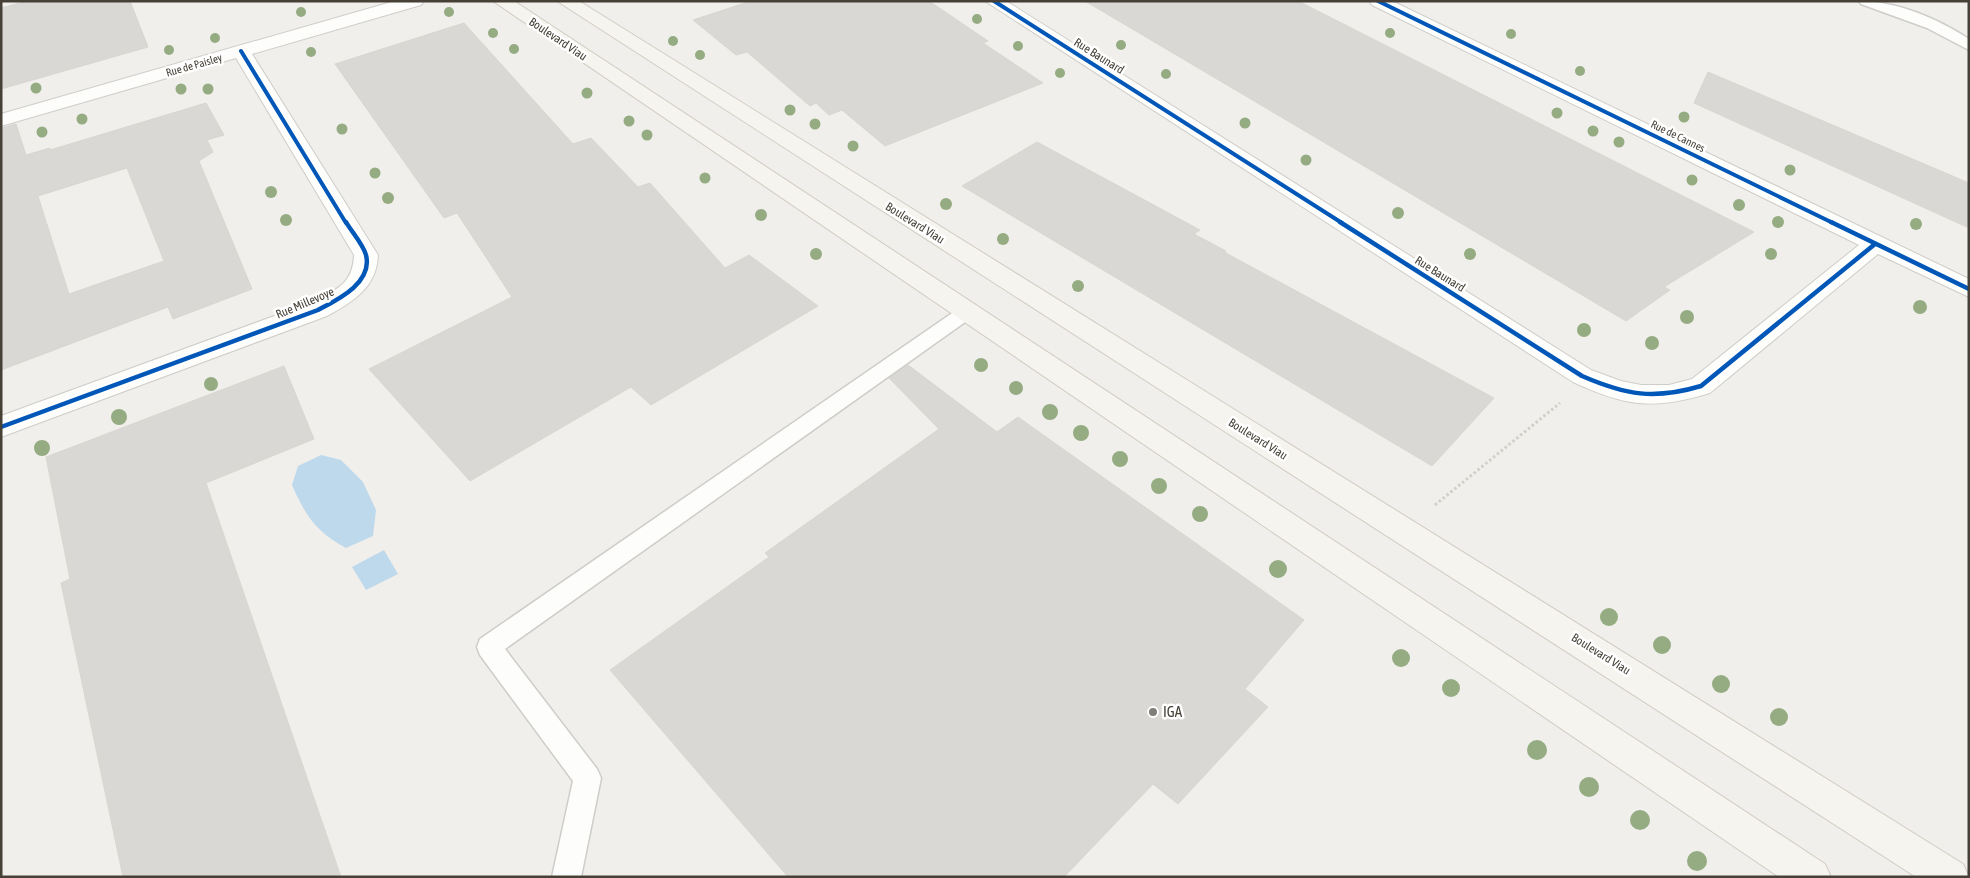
<svg xmlns="http://www.w3.org/2000/svg" width="1970" height="878" font-family="'Asap Condensed',sans-serif">
  <style>
    .water { fill: #bfd9ec }
    .building { fill: #dad8d4; stroke: #d9d6d1; fill-rule: evenodd }
    .lines { fill: none; stroke-linecap: round; stroke-linejoin: round }
    .service-casing { stroke: #cfcdc9; stroke-width: 3 }
    .minor-casing { stroke: #cfcdc9; stroke-width: 2 }
    .secondary-casing { stroke: #d0ccc2; stroke-width: 2 }
    .path { stroke: #d1cfca; stroke-width: 3; stroke-dasharray: 2.5 2.5; stroke-linecap: butt }
    .service { fill: #fdfdfc; fill-rule: evenodd }
    .minor { fill: #fdfdfc; fill-rule: evenodd }
    .secondary { fill: #f6f4ef; fill-rule: evenodd }
    .cycleway-far1-casing { stroke: #fff; stroke-width: 6 }
    .cycleway-casing { stroke: #fff; stroke-width: 8 }
    .cycleway-far1 { stroke: #0057b8; stroke-width: 4 }
    .cycleway { stroke: #0057b8; stroke-width: 4.5 }
    .tree { fill: #95ac83 }
    .poi-dot { fill: #827d76; stroke: #fff; stroke-width: 2 }
    .labels { text-anchor: middle; stroke-width: 5; stroke-linejoin: round; paint-order: stroke }
    .far-street-label { font-size: 11px; fill: #464037; stroke: #fff }
    .street-label { font-size: 12px; fill: #464037; stroke: #fff }
    .near-poi-label { font-size: 15px; fill: #464037; stroke: #fff; text-anchor: start }
  </style>
  <rect width="100%" height="100%" fill="#f1efeb"/>
  <g class="water">
    <path d="M321,455L341,460L363,482L376,510L373,536L346,548C316,532 305,515 292,485L298,466Z"/>
    <polygon points="384,550 398,574 366,590 352,567"/>
  </g>
  <g class="building">
    <polygon points="27,1 130,1 148,47 1,89 1,8"/>
    <polygon points="751,1 929,1 988,41 983,43 1043,83 885,146 842,110 829,115 816,103 810,106 747,52 736,55 693,20"/>
    <polygon points="1085,1 1298,1 1754,232 1664,287 1670,290 1626,321"/>
    <polygon points="464,23 573,144 591,138 638,187 650,183 725,268 749,255 818,306 651,405 631,387 470,481 369,369 512,297 457,213 444,218 335,64"/>
    <polygon points="1708,72 1969,183 1969,228 1694,103"/>
    <path d="M206,103L224,135L207,140L213,152L199,161L252,289L173,319L168,307L1,370V128L16,124L26,155L50,148V150ZM127,168L164,261L69,294L38,196Z"/>
    <polygon points="1037,142 1200,230 1194,234 1226,251 1224,252 1494,398 1432,466 962,186"/>
    <polygon points="908,365 997,432 1018,417 1304,620 1245,689 1268,707 1178,804 1153,784 1064,877 788,877 610,670 769,557 765,553 939,429 889,378"/>
    <polygon points="284,366 314,439 206,483 341,877 123,877 61,583 70,579 46,457"/>
  </g>
  <g class="lines">
    <g class="service-casing">
      <g id="service">
        <path d="M1859,1C1897,1 1938,19 1969,39V50L1927,28L1861,4Z"/>
        <polygon points="968,305 975,307 977,311 975,315 505,649 597,769 601,778 581,877 552,877 573,781 480,655 477,647 480,639 961,307"/>
      </g>
    </g>
    <g class="minor-casing">
      <g id="minor">
        <path d="M395,1H424L421,5L252,54L378,255C377,287 353,302 327,316L1,437V416L318,300C340,288 353,281 354,255L236,58L1,126V114Z"/>
        <path d="M985,1H1006L1591,370L1621,381L1641,385H1669L1692,379L1859,245L1372,5L1369,1H1392L1969,279V297L1878,254L1710,393C1653,410 1627,407 1573,382Z"/>
      </g>
    </g>
    <g class="secondary-casing">
      <g id="secondary">
        <polygon points="493,1 514,1 1825,864 1831,877 1779,877"/>
        <polygon points="557,1 579,1 1963,864 1969,877 1916,877"/>
      </g>
    </g>
    <polyline class="path" points="1435,505 1560,403"/>
    <use href="#service" class="service"/>
    <use href="#minor" class="minor"/>
    <use href="#secondary" class="secondary"/>
    <g class="cycleway-far1-casing">
      <g id="cycleway-far1">
        <polyline points="994,1 1342,223"/>
        <polyline points="1378,1 1833,223"/>
        <polyline points="241,51 346,223"/>
      </g>
    </g>
    <g class="cycleway-casing">
      <g id="cycleway">
        <path d="M1340,222L1582,376C1626,395 1654,400 1701,386L1875,244"/>
        <polyline points="1831,222 1969,289"/>
        <path d="M1,427L318,310C337,300 373,283 366,255C363,244 351,231 346,222"/>
      </g>
    </g>
    <use href="#cycleway-far1" class="cycleway-far1"/>
    <use href="#cycleway" class="cycleway"/>
  </g>
  <g class="tree">
    <circle cx="301" cy="12" r="5"/>
    <circle cx="449" cy="12" r="5"/>
    <circle cx="977" cy="19" r="5"/>
    <circle cx="493" cy="33" r="5"/>
    <circle cx="1390" cy="33" r="5"/>
    <circle cx="1511" cy="34" r="5"/>
    <circle cx="215" cy="38" r="5"/>
    <circle cx="673" cy="41" r="5"/>
    <circle cx="1121" cy="45" r="5"/>
    <circle cx="1018" cy="46" r="5"/>
    <circle cx="514" cy="49" r="5"/>
    <circle cx="169" cy="50" r="5"/>
    <circle cx="311" cy="52" r="5"/>
    <circle cx="700" cy="55" r="5"/>
    <circle cx="1580" cy="71" r="5"/>
    <circle cx="1060" cy="73" r="5"/>
    <circle cx="1166" cy="74" r="5"/>
    <circle cx="36" cy="88" r="5.5"/>
    <circle cx="181" cy="89" r="5.5"/>
    <circle cx="208" cy="89" r="5.5"/>
    <circle cx="587" cy="93" r="5.5"/>
    <circle cx="790" cy="110" r="5.5"/>
    <circle cx="1557" cy="113" r="5.5"/>
    <circle cx="1684" cy="117" r="5.5"/>
    <circle cx="82" cy="119" r="5.5"/>
    <circle cx="629" cy="121" r="5.5"/>
    <circle cx="1245" cy="123" r="5.5"/>
    <circle cx="815" cy="124" r="5.5"/>
    <circle cx="342" cy="129" r="5.5"/>
    <circle cx="1593" cy="131" r="5.5"/>
    <circle cx="42" cy="132" r="5.5"/>
    <circle cx="647" cy="135" r="5.5"/>
    <circle cx="1619" cy="142" r="5.5"/>
    <circle cx="853" cy="146" r="5.5"/>
    <circle cx="1306" cy="160" r="5.5"/>
    <circle cx="1790" cy="170" r="5.5"/>
    <circle cx="375" cy="173" r="5.5"/>
    <circle cx="705" cy="178" r="5.5"/>
    <circle cx="1692" cy="180" r="5.5"/>
    <circle cx="271" cy="192" r="6"/>
    <circle cx="388" cy="198" r="6"/>
    <circle cx="946" cy="204" r="6"/>
    <circle cx="1739" cy="205" r="6"/>
    <circle cx="1398" cy="213" r="6"/>
    <circle cx="761" cy="215" r="6"/>
    <circle cx="286" cy="220" r="6"/>
    <circle cx="1778" cy="222" r="6"/>
    <circle cx="1916" cy="224" r="6"/>
    <circle cx="1003" cy="239" r="6"/>
    <circle cx="816" cy="254" r="6"/>
    <circle cx="1470" cy="254" r="6"/>
    <circle cx="1771" cy="254" r="6"/>
    <circle cx="1078" cy="286" r="6"/>
    <circle cx="1920" cy="307" r="7"/>
    <circle cx="1687" cy="317" r="7"/>
    <circle cx="1584" cy="330" r="7"/>
    <circle cx="1652" cy="343" r="7"/>
    <circle cx="981" cy="365" r="7"/>
    <circle cx="211" cy="384" r="7"/>
    <circle cx="1016" cy="388" r="7"/>
    <circle cx="1050" cy="412" r="8"/>
    <circle cx="119" cy="417" r="8"/>
    <circle cx="1081" cy="433" r="8"/>
    <circle cx="42" cy="448" r="8"/>
    <circle cx="1120" cy="459" r="8"/>
    <circle cx="1159" cy="486" r="8"/>
    <circle cx="1200" cy="514" r="8"/>
    <circle cx="1278" cy="569" r="9"/>
    <circle cx="1609" cy="617" r="9"/>
    <circle cx="1662" cy="645" r="9"/>
    <circle cx="1401" cy="658" r="9"/>
    <circle cx="1721" cy="684" r="9"/>
    <circle cx="1451" cy="688" r="9"/>
    <circle cx="1779" cy="717" r="9"/>
    <circle cx="1537" cy="750" r="10"/>
    <circle cx="1589" cy="787" r="10"/>
    <circle cx="1640" cy="820" r="10"/>
    <circle cx="1697" cy="861" r="10"/>
  </g>
  <circle class="poi-dot" cx="1153" cy="712" r="5"/>
  <g class="labels">
    <g class="far-street-label">
      <text transform="translate(194 65) rotate(-16)" y="4">Rue de Paisley</text>
      <text transform="translate(1678 136) rotate(26)" y="4">Rue de Cannes</text>
    </g>
    <g class="street-label">
      <text transform="translate(558 39) rotate(34)" y="4">Boulevard Viau</text>
      <text transform="translate(1099 56) rotate(32)" y="4">Rue Baunard</text>
      <text transform="translate(915 223) rotate(32)" y="4">Boulevard Viau</text>
      <text transform="translate(1440 274) rotate(32)" y="4">Rue Baunard</text>
      <text transform="translate(305 303) rotate(-23)" y="4">Rue Millevoye</text>
      <text transform="translate(1258 439) rotate(32)" y="4">Boulevard Viau</text>
      <text transform="translate(1601 654) rotate(32)" y="4">Boulevard Viau</text>
    </g>
    <g class="near-poi-label">
      <text x="1163" y="717">IGA</text>
    </g>
  </g>
  <rect width="1970" height="878" fill="none" stroke="#464037" stroke-width="5"/>
</svg>
